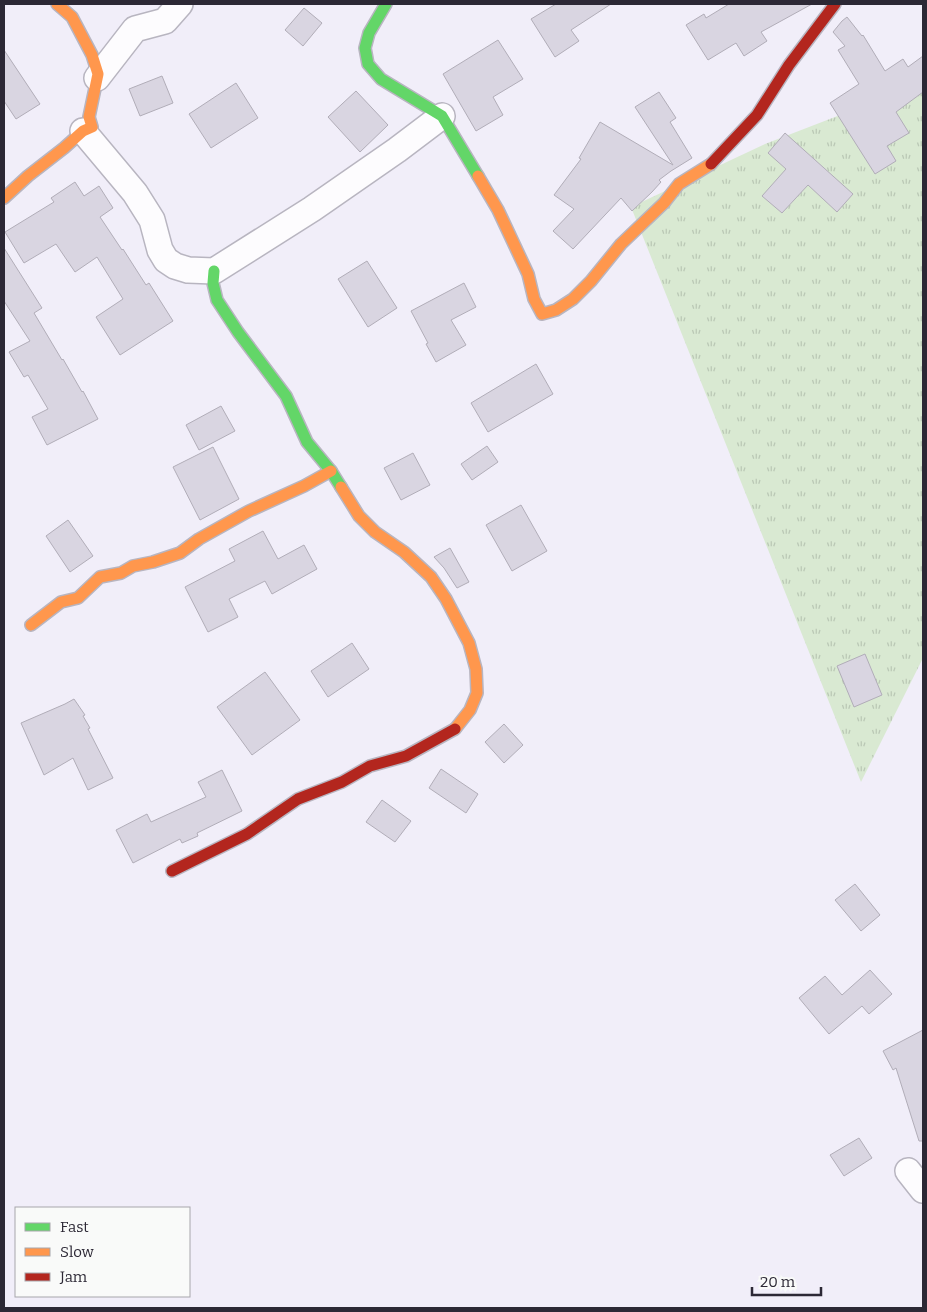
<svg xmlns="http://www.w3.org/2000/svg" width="927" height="1312" font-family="Bitter,serif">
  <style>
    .grass { fill: url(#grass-tufts) }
    .building { fill: #d9d5e1; stroke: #b1adb8 }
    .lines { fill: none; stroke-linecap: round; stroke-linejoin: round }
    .street-casing { stroke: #b8b5c0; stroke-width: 28 }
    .fast-casing { stroke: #b8b5c0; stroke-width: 14 }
    .slow-casing { stroke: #b8b5c0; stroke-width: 14 }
    .jam-casing { stroke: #b8b5c0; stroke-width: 14 }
    .street { stroke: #fdfcfe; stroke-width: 25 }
    .fast { stroke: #63d668; stroke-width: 11 }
    .slow { stroke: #ff974d; stroke-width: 11 }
    .jam { stroke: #b3261e; stroke-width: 11 }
  </style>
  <defs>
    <pattern id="grass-tufts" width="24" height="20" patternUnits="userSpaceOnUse" patternTransform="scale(1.25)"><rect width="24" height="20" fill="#d9e9d2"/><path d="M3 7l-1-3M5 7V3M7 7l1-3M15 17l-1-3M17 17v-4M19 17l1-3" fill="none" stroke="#bac8b5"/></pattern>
  </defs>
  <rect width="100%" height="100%" fill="#f1eef9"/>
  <polygon class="grass" points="923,83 923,658 861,782 631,207 765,144"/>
  <g class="building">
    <polygon points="556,4 611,4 571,30 579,41 555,57 531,19"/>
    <polygon points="729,4 812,4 761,32 767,41 744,56 736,43 708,60 686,25 704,14 706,18"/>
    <polygon points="304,8 322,23 303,46 285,30"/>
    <polygon points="847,17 862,36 863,35 885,71 903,59 908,67 923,56 923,92 896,112 909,133 887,146 896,161 875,174 830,103 859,84 838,50 845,46 833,32 842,21"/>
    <polygon points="498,40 523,79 493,97 503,115 476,131 443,74"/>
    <polygon points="4,50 40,104 16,119 4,101"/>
    <polygon points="162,76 173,103 140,116 129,89"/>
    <polygon points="236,83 258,118 211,148 189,114"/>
    <polygon points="356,91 388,125 360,152 328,117"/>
    <polygon points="659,92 676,118 670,122 692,158 671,171 659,180 661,182 652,192 632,211 621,198 573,249 553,231 574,209 554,195 581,159 579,158 600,122 673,165 635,107"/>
    <polygon points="785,133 853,194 837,212 808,185 782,213 762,196 786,169 768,153"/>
    <polygon points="75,182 84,196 99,186 113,208 100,217 122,250 123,249 146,285 149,283 173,321 120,355 96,317 123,299 97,257 75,272 56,244 24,263 5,232 54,202 51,198"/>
    <polygon points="4,248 42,308 34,313 62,360 63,359 82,392 83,391 98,419 47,445 32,417 48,409 28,375 24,377 9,352 30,341 4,301"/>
    <polygon points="367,261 397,308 368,327 338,279"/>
    <polygon points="464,283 476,307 451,320 466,345 436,362 426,344 428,343 411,311"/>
    <polygon points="536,364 553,394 488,432 471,403"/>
    <polygon points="221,406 235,431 199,450 186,425"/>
    <polygon points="487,446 498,462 472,480 461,464"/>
    <polygon points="213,447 239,499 200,520 173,467"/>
    <polygon points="413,453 430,485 401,500 384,468"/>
    <polygon points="521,505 547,551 512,571 486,525"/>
    <polygon points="68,520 93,556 70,572 46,536"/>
    <polygon points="263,531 278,559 304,545 317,569 272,594 265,581 229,599 238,617 208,632 185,587 235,561 229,549"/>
    <polygon points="450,548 469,582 457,588 444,568 434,557"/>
    <polygon points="352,643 369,669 328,697 311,671"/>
    <polygon points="865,654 882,695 854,707 837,666"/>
    <polygon points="265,672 300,720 252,755 217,707"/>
    <polygon points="74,699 85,715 83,716 90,728 88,729 113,778 88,790 73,758 44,775 21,723 65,704"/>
    <polygon points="504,724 523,745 504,763 485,742"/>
    <polygon points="441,769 478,794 466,813 429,788"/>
    <polygon points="222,770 242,811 197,833 198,836 182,843 180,839 133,863 116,830 147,814 151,822 206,797 198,782"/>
    <polygon points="382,800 411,821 395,842 366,822"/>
    <polygon points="855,884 880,915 861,931 835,900"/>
    <polygon points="870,970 892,994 869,1014 862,1006 829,1034 799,998 825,976 842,995"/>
    <polygon points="923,1030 923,1141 919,1141 896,1068 893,1070 883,1051"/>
    <polygon points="859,1138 872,1158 844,1176 830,1155"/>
  </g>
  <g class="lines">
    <g class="street-casing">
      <g id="street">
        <polyline points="97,78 135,29 165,21 180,4"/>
        <polyline points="83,131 135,193 152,220 160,250 166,260 175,266 188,270 214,271 312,209 397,150 442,116"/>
        <polyline points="908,1171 923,1190"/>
      </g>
    </g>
    <g class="fast-casing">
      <g id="fast">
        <polyline points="386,4 369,33 365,48 368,64 381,79 442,116 478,176"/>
        <polyline points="214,271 213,283 217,300 238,332 286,396 307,442 331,471 341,487"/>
      </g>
    </g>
    <g class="slow-casing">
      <g id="slow">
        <polyline points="478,176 498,210 528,274 534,299 542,314 556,310 573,299 591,281 621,244 664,203 679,184 711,164"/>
        <polyline points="4,198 28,176 64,148 83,131 92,127 89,117 98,74 92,55 72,17 57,4"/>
        <polyline points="341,487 359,516 375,532 404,552 431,577 446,599 469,643 476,669 477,693 470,710 455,729"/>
        <polyline points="31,625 61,602 78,598 100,577 121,573 133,566 153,562 180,553 199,539 249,511 304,486 331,471"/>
      </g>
    </g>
    <g class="jam-casing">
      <g id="jam">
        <polyline points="711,164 757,115 789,65 835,4"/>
        <polyline points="172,871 247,834 298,799 342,782 370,766 406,756 455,729"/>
      </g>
    </g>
    <use href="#street" class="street"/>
    <use href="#fast" class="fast"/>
    <use href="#slow" class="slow"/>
    <use href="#jam" class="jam"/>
  </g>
  <rect width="927" height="1312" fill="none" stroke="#2c2835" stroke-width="10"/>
  <rect x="15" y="1207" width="175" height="90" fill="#f9faf9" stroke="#a7a6ab"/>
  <rect x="25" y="1223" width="25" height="8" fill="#63d668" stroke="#a7a6ab"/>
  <text x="60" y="1232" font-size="15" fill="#2c2835">Fast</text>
  <rect x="25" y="1248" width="25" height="8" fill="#ff974d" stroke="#a7a6ab"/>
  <text x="60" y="1257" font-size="15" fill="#2c2835">Slow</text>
  <rect x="25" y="1273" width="25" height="8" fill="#b3261e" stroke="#a7a6ab"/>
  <text x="60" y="1282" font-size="15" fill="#2c2835">Jam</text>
  <path d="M752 1287v8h69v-8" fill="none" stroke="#2c2835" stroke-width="2.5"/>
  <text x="760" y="1287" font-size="15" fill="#2c2835" stroke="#f9faf9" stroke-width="4" paint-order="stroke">20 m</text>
</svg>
